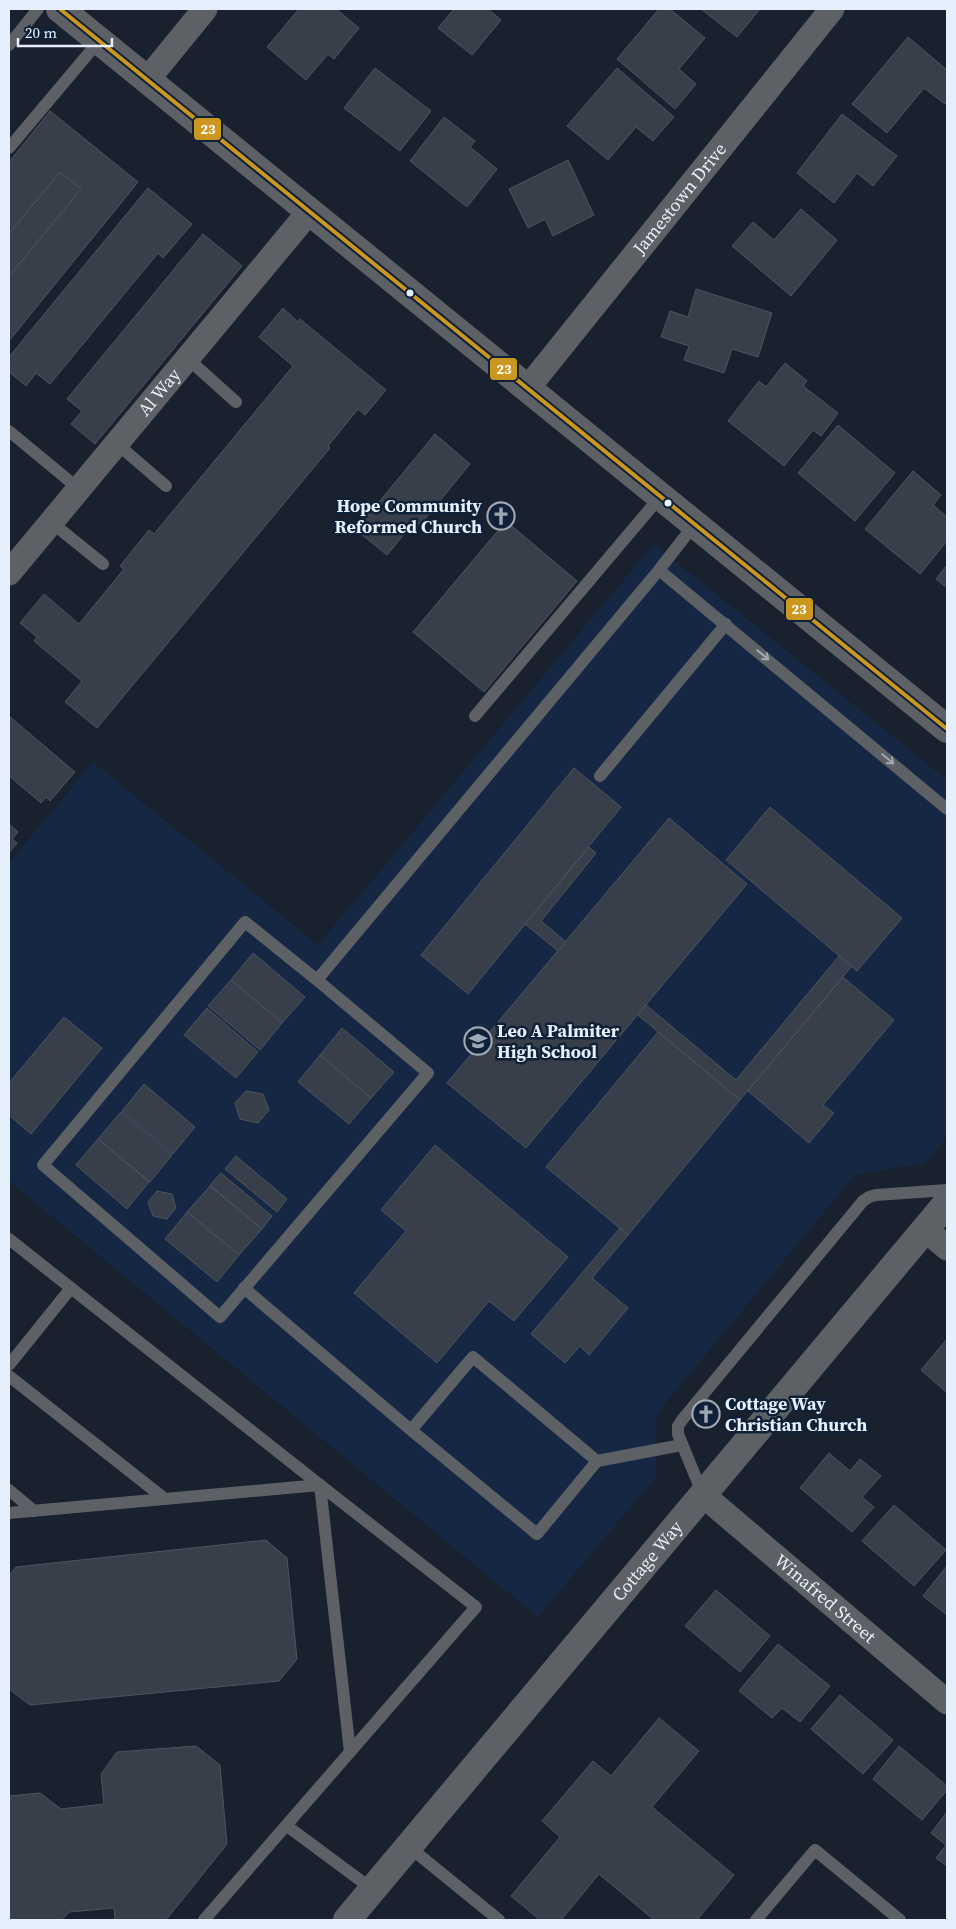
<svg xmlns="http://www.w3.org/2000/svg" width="956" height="1929" font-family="'Source Serif 4',serif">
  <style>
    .built { fill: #152742 }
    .building { fill: #383f4a; stroke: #4d5460 }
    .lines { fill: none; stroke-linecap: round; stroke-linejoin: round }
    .service { stroke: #5d6166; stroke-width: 12 }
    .minor { stroke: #5d6166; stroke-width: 25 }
    .tertiary { stroke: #5d6166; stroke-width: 28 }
    .bus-1-casing { stroke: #102037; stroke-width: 8 }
    .bus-1 { stroke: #cb971e; stroke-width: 4 }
    .oneway { stroke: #a2a8b1 }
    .bus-dot { fill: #e6effc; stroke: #102037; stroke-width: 2 }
    .labels { text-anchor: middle; stroke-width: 5; stroke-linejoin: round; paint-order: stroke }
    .street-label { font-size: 18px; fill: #e6effc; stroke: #102037 }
    .poi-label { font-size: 18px; font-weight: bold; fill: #e6effc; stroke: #102037; text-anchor: start }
    .line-badge { stroke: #102037; stroke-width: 2 }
    .badge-label { font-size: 14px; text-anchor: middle; font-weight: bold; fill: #fff }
  </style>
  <rect width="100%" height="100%" fill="#19212e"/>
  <polygon class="built" points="654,544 947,780 947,1137 925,1163 855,1175 657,1413 656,1477 538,1617 9,1181 9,863 93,762 318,945"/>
  <g class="building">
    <polygon points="299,9 336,9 359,28 334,59 328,54 306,80 267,47"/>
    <polygon points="454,9 488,9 501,20 472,55 438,28"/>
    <polygon points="659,9 670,9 705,38 679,69 696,84 675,109 617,59"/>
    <polygon points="701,9 760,9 737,37"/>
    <polygon points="908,37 947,70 947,101 945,104 924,88 887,133 852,104"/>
    <polygon points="375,68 431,111 400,151 344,108"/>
    <polygon points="617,68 674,117 653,141 636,127 608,160 567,126"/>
    <polygon points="50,111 138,182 9,341 9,276 81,189 60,172 9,234 9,162"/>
    <polygon points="842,114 897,156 873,186 857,173 834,203 797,173"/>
    <polygon points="444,117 475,141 470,147 497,169 467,207 410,161"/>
    <polygon points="568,160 594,215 553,236 545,219 528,228 509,189"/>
    <polygon points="60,172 81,189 9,276 9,234"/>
    <polygon points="148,188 192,224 163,258 158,253 50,384 36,373 26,386 9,372 9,357"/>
    <polygon points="801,209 837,240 791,296 732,246 753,222 774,240"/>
    <polygon points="203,234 242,266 95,444 71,424 82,411 67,399"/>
    <polygon points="696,289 772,313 758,357 732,349 724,373 684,360 689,346 661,337 670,311 688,317"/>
    <polygon points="283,308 298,322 300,319 386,390 365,415 358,409 328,446 330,448 97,728 65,702 82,681 34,641 37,637 20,623 44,594 79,624 124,569 120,566 149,530 154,534 293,366 259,337"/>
    <polygon points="785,363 807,381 803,386 838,413 821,436 813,430 784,466 728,421 759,381 766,387"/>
    <polygon points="838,425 895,473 855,521 798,473"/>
    <polygon points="435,434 470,464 420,525 415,521 387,555 356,530"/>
    <polygon points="913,471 941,495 933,505 947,517 947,541 920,574 865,529"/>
    <polygon points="506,521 577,581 484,692 413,632"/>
    <polygon points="947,565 947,588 936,579"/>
    <polygon points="9,716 75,772 50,801 46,797 41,803 9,776"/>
    <polygon points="574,768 621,807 468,994 421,955"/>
    <polygon points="770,807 902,918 857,971 726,860"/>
    <polygon points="669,818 747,884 526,1148 447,1083"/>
    <polygon points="9,824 18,832 12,839 17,843 9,853"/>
    <polygon points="589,847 596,853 541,921 566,942 558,951 525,924"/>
    <polygon points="253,953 305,997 282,1023 231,980"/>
    <polygon points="839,956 852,966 740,1100 638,1015 646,1005 736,1080"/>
    <polygon points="843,977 894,1020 823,1105 834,1113 809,1143 748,1091"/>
    <polygon points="231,980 282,1023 260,1050 208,1006"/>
    <polygon points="207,1008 258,1052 236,1078 184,1035"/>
    <polygon points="64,1017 102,1048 31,1134 9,1115 9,1083"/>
    <polygon points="342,1028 394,1072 371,1098 320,1055"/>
    <polygon points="658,1032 740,1100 628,1235 546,1167"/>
    <polygon points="320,1055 371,1098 349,1124 298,1082"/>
    <polygon points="144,1084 195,1127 173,1154 122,1111"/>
    <polygon points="246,1091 263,1094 269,1110 258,1123 240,1119 235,1103"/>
    <polygon points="121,1112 172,1155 150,1182 98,1139"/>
    <polygon points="98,1139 149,1182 127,1209 76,1165"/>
    <polygon points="435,1145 568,1257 514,1321 489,1301 437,1363 354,1293 406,1231 381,1210"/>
    <polygon points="236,1156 287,1199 277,1212 225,1169"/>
    <polygon points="221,1173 272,1216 262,1229 210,1185"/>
    <polygon points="210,1186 262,1229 239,1255 187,1212"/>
    <polygon points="157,1191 172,1194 176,1208 167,1219 153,1216 148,1202"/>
    <polygon points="187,1212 239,1255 217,1282 165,1239"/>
    <polygon points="620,1228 628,1235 592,1278 628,1308 589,1355 580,1346 565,1363 531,1334"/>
    <polygon points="947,1339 947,1393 921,1370"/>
    <polygon points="829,1453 850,1471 860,1459 881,1476 862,1497 874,1507 852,1532 800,1488"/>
    <polygon points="894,1505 946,1550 914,1586 862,1541"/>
    <polygon points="266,1540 287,1558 297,1659 279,1681 30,1705 9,1689 9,1576 16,1567"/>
    <polygon points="946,1567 947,1568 947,1615 923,1596"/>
    <polygon points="716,1590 770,1636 740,1672 685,1626"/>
    <polygon points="778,1644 830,1686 800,1722 782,1708 772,1718 739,1691"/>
    <polygon points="840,1695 893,1740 863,1774 811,1729"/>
    <polygon points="659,1718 699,1751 652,1807 734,1875 697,1920 654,1920 599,1874 561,1920 540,1920 511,1896 560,1837 542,1821 593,1761 611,1776"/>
    <polygon points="196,1746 220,1765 227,1844 166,1920 115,1920 114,1908 69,1912 62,1920 9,1920 9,1796 40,1793 61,1809 104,1804 101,1774 117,1752"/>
    <polygon points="899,1746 947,1786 947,1790 922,1820 873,1779"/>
    <polygon points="947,1812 947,1866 936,1858 946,1845 931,1833"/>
  </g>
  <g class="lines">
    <g class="service">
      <polyline points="9,45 38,9"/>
      <polyline points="9,148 99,41"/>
      <polyline points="187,358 236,402"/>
      <polyline points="9,431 79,489"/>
      <polyline points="116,443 166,486"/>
      <polyline points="51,522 103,564"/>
      <polyline points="659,570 694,525"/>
      <polyline points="475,716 660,497"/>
      <polyline points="600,776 726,624"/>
      <polyline points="317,980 428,1073 220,1317 43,1165 245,922 317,980 659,570 947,809"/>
      <polyline points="9,1239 320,1485 9,1513"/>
      <polyline points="244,1288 411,1430 537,1534 597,1461 473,1357 411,1430"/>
      <polyline points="9,1365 71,1288"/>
      <polyline points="9,1376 165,1499"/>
      <polyline points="597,1461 682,1445"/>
      <polyline points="320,1485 350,1752"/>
      <polyline points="9,1490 34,1511"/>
      <polyline points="703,1495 678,1434 678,1426 682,1420 863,1201 869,1197 876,1195 947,1190"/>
      <polyline points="287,1826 372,1889"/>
      <polyline points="408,1846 499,1920"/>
      <polyline points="204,1920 476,1607 320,1485"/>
      <polyline points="756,1920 815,1850 900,1920"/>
    </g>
    <g class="minor">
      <polyline points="147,80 205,9"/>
      <path id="s1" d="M527,389L832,9"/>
      <path id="s2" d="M9,573L309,212"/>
      <polyline points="925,1229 947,1248"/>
      <path id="s3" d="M703,1495L947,1702"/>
    </g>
    <g class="tertiary">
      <polyline points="60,9 947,729"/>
      <path id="s4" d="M347,1920L947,1203"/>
    </g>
    <g class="bus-1-casing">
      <polyline id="bus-1" points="60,9 947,729"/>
    </g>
    <use href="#bus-1" class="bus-1"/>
  </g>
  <defs><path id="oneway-shaft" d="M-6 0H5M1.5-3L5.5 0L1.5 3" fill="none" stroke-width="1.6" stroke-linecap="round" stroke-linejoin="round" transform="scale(1.25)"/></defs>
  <g class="oneway">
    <use href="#oneway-shaft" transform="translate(763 655) rotate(40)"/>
    <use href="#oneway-shaft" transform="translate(888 759) rotate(40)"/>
  </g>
  <defs>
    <g id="church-ring" transform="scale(1.4375)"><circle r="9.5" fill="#102037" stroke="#9ea7b4" stroke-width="1.5"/><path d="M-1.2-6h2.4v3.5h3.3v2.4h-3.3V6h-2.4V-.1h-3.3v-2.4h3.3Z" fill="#9ea7b4"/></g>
    <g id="school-ring" transform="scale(1.4375)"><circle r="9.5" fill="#102037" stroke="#9ea7b4" stroke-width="1.5"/><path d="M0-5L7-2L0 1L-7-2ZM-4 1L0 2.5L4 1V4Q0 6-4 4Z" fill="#9ea7b4"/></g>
  </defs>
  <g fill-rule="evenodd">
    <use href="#church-ring" x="501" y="516"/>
    <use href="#school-ring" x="478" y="1041"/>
    <use href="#church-ring" x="706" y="1414"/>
  </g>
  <g class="bus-dot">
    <circle cx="410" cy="293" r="4.5"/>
    <circle cx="668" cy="503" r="4.5"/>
  </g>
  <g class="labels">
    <g class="street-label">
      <text dy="6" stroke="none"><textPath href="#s1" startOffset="244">Jamestown Drive</textPath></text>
      <text dy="6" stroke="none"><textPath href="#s2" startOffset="235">Al Way</textPath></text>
      <text dy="6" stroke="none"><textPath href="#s4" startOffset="468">Cottage Way</textPath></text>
      <text dy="6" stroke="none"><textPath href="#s3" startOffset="160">Winafred Street</textPath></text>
    </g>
    <g class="poi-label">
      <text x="482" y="512" text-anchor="end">Hope Community<tspan x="482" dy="21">Reformed Church</tspan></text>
      <text x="497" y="1037">Leo A Palmiter<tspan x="497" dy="21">High School</tspan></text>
      <text x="725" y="1410">Cottage Way<tspan x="725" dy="21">Christian Church</tspan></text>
    </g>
  </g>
  <g class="line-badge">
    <rect x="193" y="117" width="29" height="24" rx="5" fill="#cb971e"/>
    <rect x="489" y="357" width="29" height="24" rx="5" fill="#cb971e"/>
    <rect x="785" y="597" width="29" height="24" rx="5" fill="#cb971e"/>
  </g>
  <g class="badge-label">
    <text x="208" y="134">23</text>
    <text x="504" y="374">23</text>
    <text x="799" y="614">23</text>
  </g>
  <rect width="956" height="1929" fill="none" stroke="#e6effc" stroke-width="20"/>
  <path d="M18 38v8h94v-8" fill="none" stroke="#e6effc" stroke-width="2.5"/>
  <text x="25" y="38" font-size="15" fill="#e6effc" stroke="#102037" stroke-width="4" paint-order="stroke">20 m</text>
</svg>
